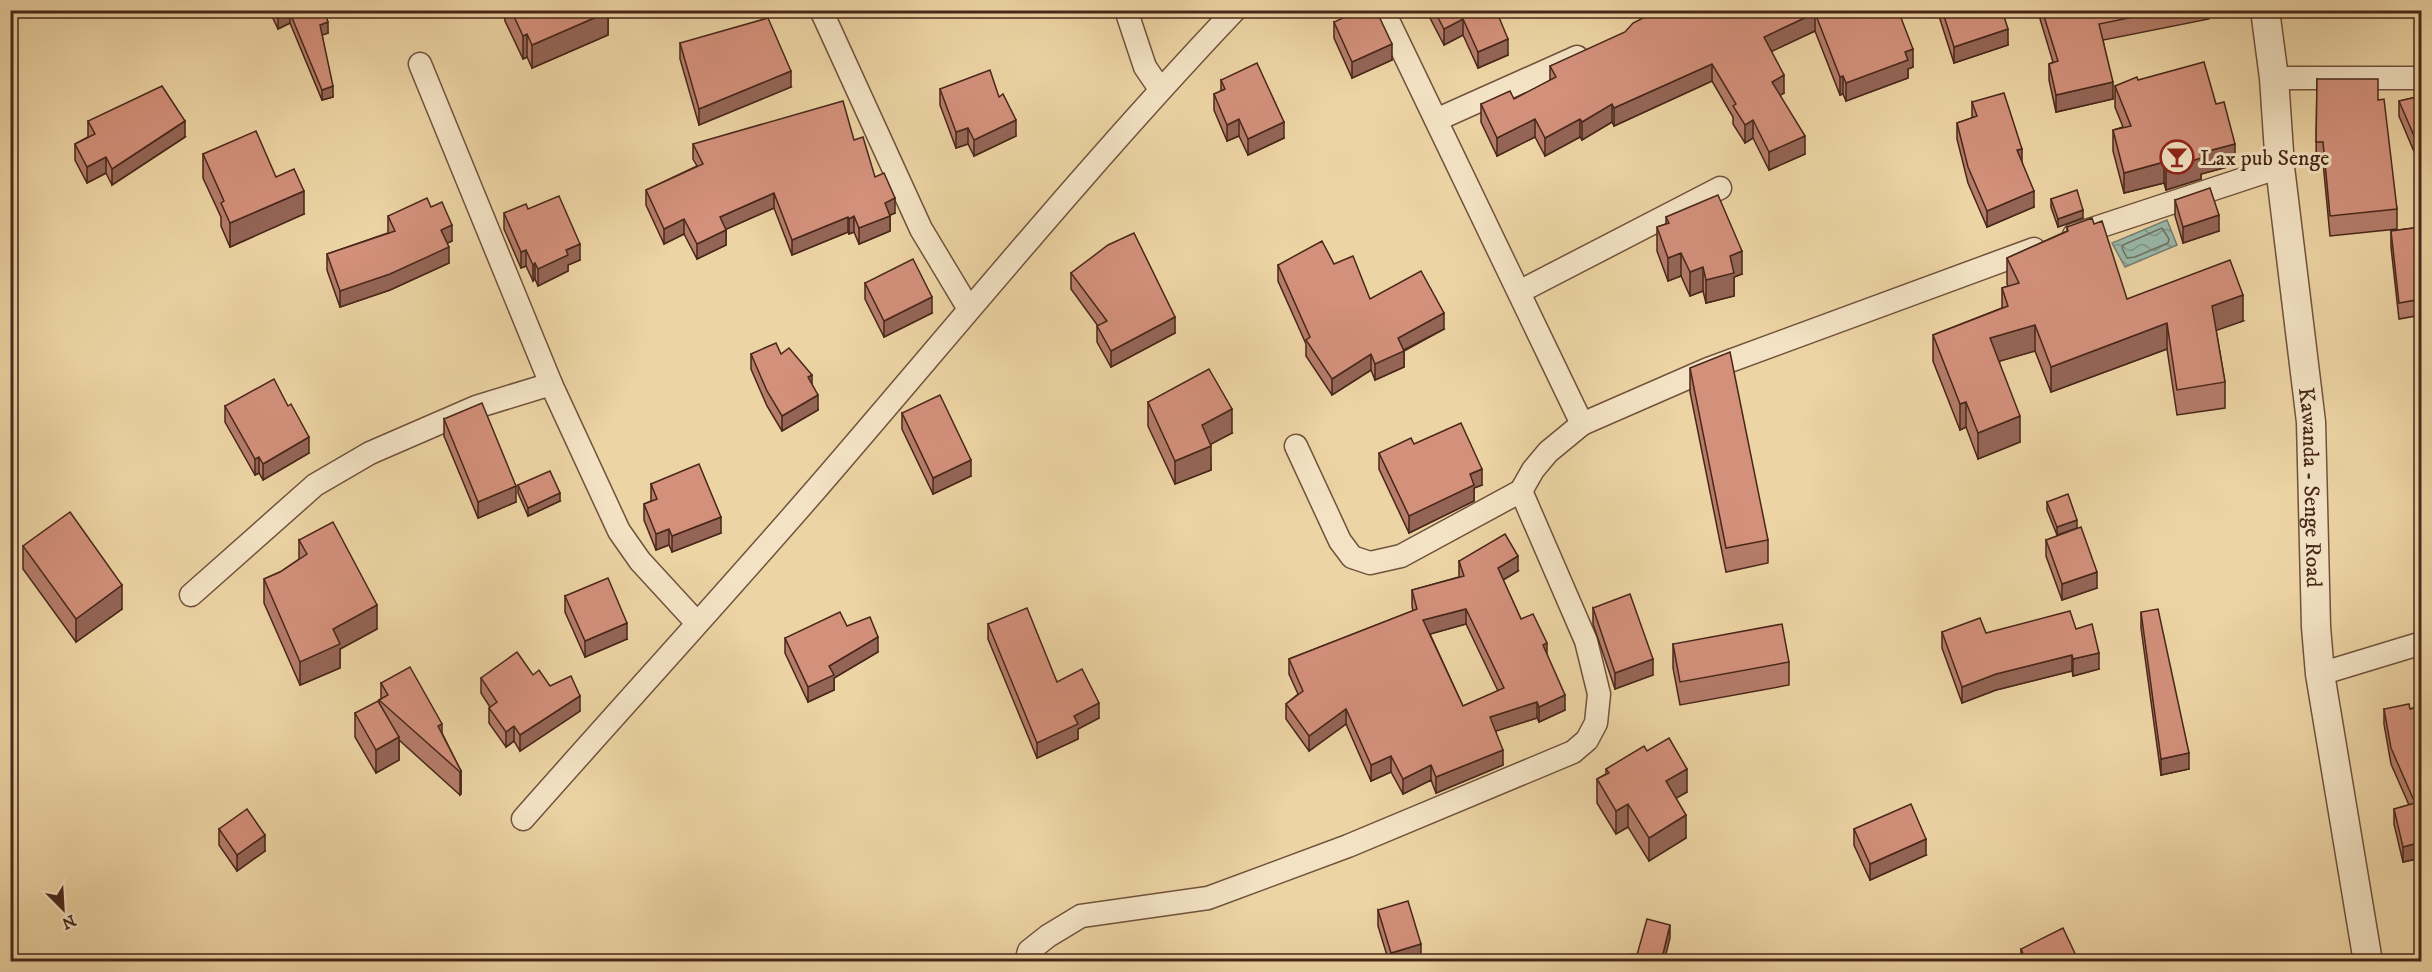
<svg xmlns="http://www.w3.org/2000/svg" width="2432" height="972" font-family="'IM FELL DW Pica',serif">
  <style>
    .water { fill: url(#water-waves); stroke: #797e70; stroke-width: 1.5 }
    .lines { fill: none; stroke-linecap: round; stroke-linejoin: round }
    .shore { stroke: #707062; stroke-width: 1.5 }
    .minor-casing { stroke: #71523c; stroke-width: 25 }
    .tertiary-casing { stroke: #71523c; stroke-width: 31 }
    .minor { stroke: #f3e3c4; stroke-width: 22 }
    .tertiary { stroke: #f3e3c4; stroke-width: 28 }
    .wall { fill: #b57c6a; stroke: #48271a; stroke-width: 1.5; fill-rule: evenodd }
    .shaded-wall { fill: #946556; stroke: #48271a; stroke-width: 1.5 }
    .building { fill: #d3907b; stroke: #48271a; stroke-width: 1.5; fill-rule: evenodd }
    .labels { text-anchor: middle; stroke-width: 6; stroke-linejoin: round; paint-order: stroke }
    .poi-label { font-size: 22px; fill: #48271a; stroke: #f3e3c4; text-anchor: start }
    .street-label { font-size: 22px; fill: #48271a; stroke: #f3e3c4 }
  </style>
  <defs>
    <pattern id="water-waves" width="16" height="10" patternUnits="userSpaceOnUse" patternTransform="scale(1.5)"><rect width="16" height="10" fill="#99b8a9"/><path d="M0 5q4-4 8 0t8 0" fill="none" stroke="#7f9689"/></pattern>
  </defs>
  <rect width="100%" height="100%" fill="#edd4a4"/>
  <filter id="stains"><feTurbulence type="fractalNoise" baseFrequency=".00333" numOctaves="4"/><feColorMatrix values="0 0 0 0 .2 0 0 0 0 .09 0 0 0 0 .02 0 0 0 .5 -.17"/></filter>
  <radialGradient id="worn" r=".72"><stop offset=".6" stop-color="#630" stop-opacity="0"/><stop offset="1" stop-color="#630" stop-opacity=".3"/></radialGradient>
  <polygon class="water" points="2167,220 2177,245 2125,267 2112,243"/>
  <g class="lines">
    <polygon class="shore" points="2162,228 2169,239 2168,243 2135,257 2127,258 2122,248 2123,245"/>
    <g class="minor-casing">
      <g id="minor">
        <polyline points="821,10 921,229 969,309"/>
        <polyline points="1126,10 1145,67 1160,89"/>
        <polyline points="1383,10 1582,424"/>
        <polyline points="420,64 551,384 619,531 640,561 697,623"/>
        <polyline points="2274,78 2422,78"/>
        <polyline points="1436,120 1577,57"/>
        <polyline points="2074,235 2280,167"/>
        <polyline points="1519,292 1720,188"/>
        <polyline points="1296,446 1340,541 1352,557 1370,563 1401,556 1521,491 1533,470 1548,452 1582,424 1708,369 2034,249"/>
        <polyline points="191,595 315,485 370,453 476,407 551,384"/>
        <polyline points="2320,674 2422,643"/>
        <path d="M523,819C621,708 721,599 818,487C956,327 1089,164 1235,10"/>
        <polyline points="1026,962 1029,951 1048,936 1081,916 1208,898 1348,846 1573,752 1587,740 1596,723 1599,694 1586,641 1521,491"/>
      </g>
    </g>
    <g class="tertiary-casing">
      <g id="tertiary">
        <path id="s1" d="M2265,10L2274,78L2280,167L2311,422L2316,627L2320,674L2368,962"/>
      </g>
    </g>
    <use href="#minor" class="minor"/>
    <use href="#tertiary" class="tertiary"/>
  </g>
  <g class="wall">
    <polygon points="269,10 324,10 328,33 322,35 333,97 322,100 290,23 278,29"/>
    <polygon points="504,10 608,10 608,35 532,68 527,57 523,59 505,21"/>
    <polygon points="1430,10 1496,10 1508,55 1478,68 1463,35 1444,45 1430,18"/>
    <polygon points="1898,10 1913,67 1908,69 1908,78 1846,101 1843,94 1840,95 1815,31 1771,51 1784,93 1780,95 1805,154 1769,170 1753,138 1745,143 1733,124 1733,117 1712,81 1614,126 1612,122 1582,140 1580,137 1545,156 1535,137 1497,156 1481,122 1481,104 1514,99 1550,81 1550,66 1707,13"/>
    <polygon points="1937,10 2002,10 2008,45 1954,63"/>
    <polygon points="2040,10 2209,10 2209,19 2103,40 2113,99 2056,112 2049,80 2049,64 2053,62 2040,19"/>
    <polygon points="1334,22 1392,60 1352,78 1334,38"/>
    <polygon points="680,43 791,87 699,125 680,59"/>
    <polygon points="2317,79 2378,100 2397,209 2397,229 2330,236 2323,162 2316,161"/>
    <polygon points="1221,80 1284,138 1248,155 1239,136 1227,141 1214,110 1214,94 1221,92"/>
    <polygon points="2138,80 2235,165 2201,174 2201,179 2166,190 2164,183 2124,193 2113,151 2113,130 2123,127 2115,107 2115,86"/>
    <polygon points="940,89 999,97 1016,136 974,156 968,144 956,148 940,105"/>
    <polygon points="2421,96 2421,168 2399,116 2399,101"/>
    <polygon points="1972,102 2022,162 2034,207 1987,227 1968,183 1957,139 1957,123 1972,118"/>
    <polygon points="88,121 185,137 112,185 106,173 87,183 75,160 75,144 88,137"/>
    <polygon points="854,140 895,213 890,215 890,231 859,244 854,232 849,234 848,232 792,255 774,208 726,229 726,245 697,259 684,234 664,244 646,205 646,190 697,166 693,159 693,144"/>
    <polygon points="203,154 304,214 230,247 221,226 221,217 203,178"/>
    <polygon points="2051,199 2083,218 2058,227 2051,207"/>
    <polygon points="2175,200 2219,231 2183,243 2175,216"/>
    <polygon points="431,207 452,241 447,243 449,263 390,290 340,307 327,270 327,254 388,233 388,216"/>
    <polygon points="528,209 580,260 568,265 568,271 538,286 535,279 533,281 526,266 521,268 504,229 504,213"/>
    <polygon points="1666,217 1742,274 1734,277 1734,296 1706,303 1703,291 1690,296 1681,276 1668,281 1657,251 1657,227 1666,224"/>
    <polygon points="2067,227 2127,299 2243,321 2216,330 2225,382 2225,408 2177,415 2167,349 2051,392 2035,351 1999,361 2020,442 1978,459 1966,427 1960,430 1933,361 1933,335 2002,308 2002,288 2008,286 2007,284 2007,258 2067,231"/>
    <polygon points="2421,227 2421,315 2399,319 2391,247 2391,231"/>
    <polygon points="1334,264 1370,299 1444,329 1404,351 1404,367 1375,380 1371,370 1332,395 1306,356 1306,344 1278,281 1278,265"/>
    <polygon points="1071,273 1175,333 1111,367 1097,342 1097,326 1098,326 1071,289"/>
    <polygon points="865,283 932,313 884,337 865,299"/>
    <polygon points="751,354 781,354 812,384 818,410 782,431 767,406 751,369"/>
    <polygon points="1690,368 1768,540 1768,563 1726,572 1690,392"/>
    <polygon points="2421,385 2421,419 2415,404 2415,388"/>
    <polygon points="1148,402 1232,433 1210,444 1211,470 1175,484 1148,426"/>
    <polygon points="225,406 309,453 263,480 259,473 255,475 225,422"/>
    <polygon points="902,413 971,476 933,494 902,429"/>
    <polygon points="444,419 516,502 478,518 444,436"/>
    <polygon points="1414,444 1482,485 1474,488 1474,501 1409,533 1379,469 1379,453"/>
    <polygon points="651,484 721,533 672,552 669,545 656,550 644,520 644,504 651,501"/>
    <polygon points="518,485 560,501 528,516 518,493"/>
    <polygon points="2047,502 2077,528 2057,535 2047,510"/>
    <polygon points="299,540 377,629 340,649 340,668 300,685 264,603 264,579 280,572 299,559"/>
    <polygon points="2046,540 2097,588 2062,600 2046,556"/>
    <polygon points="23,546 122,609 76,642 23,569"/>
    <path d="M1459,561L1518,571L1503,580L1521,619L1547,654L1565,710L1539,722L1537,718L1495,731L1503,765L1436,793L1431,780L1403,794L1391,772L1371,781L1346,724L1309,751L1286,719V704L1298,694L1289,674V659L1413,611L1412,606V590L1459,577ZM1466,624L1498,691L1463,706L1430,634Z"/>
    <polygon points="565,596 627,639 585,657 565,612"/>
    <polygon points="1593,608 1653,675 1615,689 1593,624"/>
    <polygon points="2141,612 2189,769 2161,775 2141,628"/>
    <polygon points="988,624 1057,682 1099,718 1078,729 1078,739 1037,758 988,639"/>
    <polygon points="847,626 878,652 834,678 834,690 808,702 785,653 785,638"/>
    <polygon points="2076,629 2099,669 2073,676 2072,671 1996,690 1962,703 1942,648 1942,632 1986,633"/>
    <polygon points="1673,644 1789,662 1789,685 1680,705 1673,668"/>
    <polygon points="533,675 550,686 580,711 520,751 514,741 506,747 489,723 489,708 490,707 481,693 481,678"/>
    <polygon points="381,683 442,733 461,771 461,794 460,795 399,740 399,760 376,773 355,737 355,713 379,703 379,700 381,699"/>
    <polygon points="2421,706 2421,858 2403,862 2394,824 2394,809 2409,805 2391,764 2384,724 2384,709 2410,709"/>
    <polygon points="1647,751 1687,792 1676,798 1686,838 1649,861 1628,827 1616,834 1597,803 1597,779 1606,774 1606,769"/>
    <polygon points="219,829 265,851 237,871 219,845"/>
    <polygon points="1854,829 1926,855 1870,880 1854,845"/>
    <polygon points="1378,910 1421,960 1416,962 1389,962 1378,926"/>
    <polygon points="2021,949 2079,962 2021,962"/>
  </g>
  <g class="shaded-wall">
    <polygon points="608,12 608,35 532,68 532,45"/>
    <polygon points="290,13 290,23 278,29 278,18"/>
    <polygon points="1815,13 1815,31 1764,55 1764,37"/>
    <polygon points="1463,19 1463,35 1444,45 1444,29"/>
    <polygon points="328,22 328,33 320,36 320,25"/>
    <polygon points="2008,29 2008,45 1954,63 1954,47"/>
    <polygon points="527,34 527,57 523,59 523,36"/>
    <polygon points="1508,39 1508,55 1478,68 1478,52"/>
    <polygon points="1392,44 1392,60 1352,78 1352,62"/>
    <polygon points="1913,49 1913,67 1908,69 1908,78 1846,101 1846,83 1905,52"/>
    <polygon points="1712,64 1712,81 1614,126 1614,108"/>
    <polygon points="791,71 791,87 699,125 699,109"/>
    <polygon points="1784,75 1784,93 1772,100 1772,82"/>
    <polygon points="1843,76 1843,94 1840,95 1840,77"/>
    <polygon points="2113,82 2113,99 2056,112 2056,95"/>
    <polygon points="333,86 333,97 322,100 322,90"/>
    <polygon points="1612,104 1612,122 1582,140 1582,122"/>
    <polygon points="1239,119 1239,136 1227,141 1227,125"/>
    <polygon points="1535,119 1535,137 1497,156 1497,138"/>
    <polygon points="1580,119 1580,137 1545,156 1545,138"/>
    <polygon points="1016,120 1016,136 974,156 974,140"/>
    <polygon points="1753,120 1753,138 1745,143 1745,125"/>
    <polygon points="185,121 185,137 112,185 112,169"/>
    <polygon points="1284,122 1284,138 1248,155 1248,139"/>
    <polygon points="968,128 968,144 956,148 956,132"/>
    <polygon points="1805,136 1805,154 1769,170 1769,152"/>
    <polygon points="2235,144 2235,165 2201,174 2201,179 2166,190 2166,169 2200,153"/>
    <polygon points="2022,149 2022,165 2017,150"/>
    <polygon points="106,157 106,173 87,183 87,167"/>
    <polygon points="2164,162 2164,183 2124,193 2124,173"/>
    <polygon points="304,191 304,214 230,247 230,223"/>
    <polygon points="2034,191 2034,207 1987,227 1987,211"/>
    <polygon points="774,193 774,208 720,232 720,217"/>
    <polygon points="895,198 895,213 888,216 890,216 890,231 859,244 859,228 885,203"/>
    <polygon points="2083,210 2083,218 2058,227 2058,219"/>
    <polygon points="2219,215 2219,231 2183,243 2183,227"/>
    <polygon points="854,216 854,232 849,234 849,219"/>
    <polygon points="848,217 848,232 792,255 792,240"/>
    <polygon points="684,219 684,234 664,244 664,229"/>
    <polygon points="452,225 452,241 441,246 441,230"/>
    <polygon points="726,230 726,245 697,259 697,244"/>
    <polygon points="580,244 580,260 568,265 568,271 538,286 538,269 566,250"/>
    <polygon points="449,247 449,263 390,290 340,307 340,291"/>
    <polygon points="526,250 526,266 521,268 521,252"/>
    <polygon points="1742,251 1742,274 1734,277 1734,296 1706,303 1706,280 1730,256"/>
    <polygon points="1681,253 1681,276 1668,281 1668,258"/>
    <polygon points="535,263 535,279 533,281 533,265"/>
    <polygon points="1703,267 1703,291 1690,296 1690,272"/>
    <polygon points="2243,295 2243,321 2212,332 2212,306"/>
    <polygon points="932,297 932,313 884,337 884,321"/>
    <polygon points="1444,313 1444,329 1400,352 1404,351 1404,367 1375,380 1375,364 1398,338"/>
    <polygon points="1175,317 1175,333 1111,367 1111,351"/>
    <polygon points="2167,323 2167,349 2051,392 2051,367"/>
    <polygon points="2035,325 2035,351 1990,364 1990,338"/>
    <polygon points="1371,354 1371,370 1332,395 1332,379"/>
    <polygon points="812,375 812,390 808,377"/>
    <polygon points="818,395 818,410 782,431 782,416"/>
    <polygon points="1966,402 1966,427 1960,430 1960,404"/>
    <polygon points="1232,409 1232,433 1202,449 1202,425"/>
    <polygon points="2020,416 2020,442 1978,459 1978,433"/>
    <polygon points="309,437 309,453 263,480 263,464"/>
    <polygon points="1211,446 1211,470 1175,484 1175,461"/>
    <polygon points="259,457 259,473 255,475 255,459"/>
    <polygon points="971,460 971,476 933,494 933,478"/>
    <polygon points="1482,469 1482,485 1474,488 1474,501 1409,533 1409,516 1470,474"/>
    <polygon points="516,486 516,502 478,518 478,502"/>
    <polygon points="560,493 560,501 528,516 528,508"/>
    <polygon points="721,517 721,533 672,552 672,536"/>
    <polygon points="2077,520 2077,528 2057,535 2057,527"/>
    <polygon points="669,529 669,545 656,550 656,534"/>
    <polygon points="1518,556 1518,571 1498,583 1498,568"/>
    <polygon points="2097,572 2097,588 2062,600 2062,584"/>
    <polygon points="122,585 122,609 76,642 76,619"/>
    <polygon points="377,605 377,629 340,649 340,668 300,685 300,662 333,629"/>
    <polygon points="1466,609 1466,624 1423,636 1423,620"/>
    <polygon points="627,623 627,639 585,657 585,641"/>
    <polygon points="878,637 878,652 834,678 834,690 808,702 808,687 829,666"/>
    <polygon points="1547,643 1547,658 1543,645"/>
    <polygon points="2099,653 2099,669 2073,676 2073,659"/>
    <polygon points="2072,655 2072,671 1996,690 1962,703 1962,687 1996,674"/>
    <polygon points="1653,659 1653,675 1615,689 1615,673"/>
    <polygon points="1565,695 1565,710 1539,722 1539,707"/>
    <polygon points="580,696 580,711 520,751 520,735"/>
    <polygon points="1537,702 1537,718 1490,733 1490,717"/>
    <polygon points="1099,703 1099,718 1078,729 1078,739 1037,758 1037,743 1074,716"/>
    <polygon points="1346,709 1346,724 1309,751 1309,736"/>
    <polygon points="442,724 442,747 438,726"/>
    <polygon points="514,726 514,741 506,747 506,732"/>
    <polygon points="399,737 399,760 376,773 376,750"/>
    <polygon points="1503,750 1503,765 1436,793 1436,777"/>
    <polygon points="2189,753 2189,769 2161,775 2161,759"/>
    <polygon points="1391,756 1391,772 1371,781 1371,765"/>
    <polygon points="1431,765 1431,780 1403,794 1403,779"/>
    <polygon points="1687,769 1687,792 1666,804 1666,781"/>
    <polygon points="461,771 461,794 460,795 460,772"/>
    <polygon points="1628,804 1628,827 1616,834 1616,811"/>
    <polygon points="1686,815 1686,838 1649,861 1649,838"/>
    <polygon points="265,835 265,851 237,871 237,855"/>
    <polygon points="1926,839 1926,855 1870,880 1870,864"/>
    <polygon points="2421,842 2421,858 2403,862 2403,847"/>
    <polygon points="1670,925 1670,938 1664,962 1661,962"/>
    <polygon points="1421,944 1421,960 1416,962 1391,962 1391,953"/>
  </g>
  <g class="building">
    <polygon points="274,10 324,10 328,22 320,25 333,86 322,90 290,13 278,18"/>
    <polygon points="511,10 608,10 608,12 532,45 527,34 523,36"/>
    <polygon points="1360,10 1376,10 1392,44 1352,62 1334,22"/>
    <polygon points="1434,10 1496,10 1508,39 1478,52 1463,19 1444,29"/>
    <polygon points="1659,10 1706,10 1707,13 1712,10 1898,10 1913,49 1905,52 1908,60 1846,83 1843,76 1840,77 1815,13 1764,37 1784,75 1772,82 1805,136 1769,152 1753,120 1745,125 1733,106 1736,104 1712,64 1614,108 1612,104 1582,122 1580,119 1545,138 1535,119 1497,138 1481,104 1510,91 1514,99 1556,77 1550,66 1625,32 1633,23"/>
    <polygon points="1942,10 2002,10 2008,29 1954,47"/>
    <polygon points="2042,10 2167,10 2099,24 2113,82 2056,95 2049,64 2058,61"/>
    <polygon points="768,18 791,71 699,109 680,43"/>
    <polygon points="2204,62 2216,104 2224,102 2235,144 2200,153 2201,158 2166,169 2164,162 2124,173 2113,130 2131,126 2115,86 2137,77 2138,80"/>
    <polygon points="1257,63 1284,122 1248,139 1239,119 1227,125 1214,94 1225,89 1221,80"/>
    <polygon points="990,70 999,97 1003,94 1016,120 974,140 968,128 956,132 940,89"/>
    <polygon points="2317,79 2378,79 2378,100 2384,99 2397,209 2330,216 2323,142 2316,142"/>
    <polygon points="162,86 185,121 112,169 106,157 87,167 75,144 95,134 88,121"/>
    <polygon points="2004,93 2022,149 2017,150 2034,191 1987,211 1968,167 1957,123 1977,116 1972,102"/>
    <polygon points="2421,96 2421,152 2399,101"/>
    <polygon points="843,101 854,140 863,137 875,177 884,173 895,198 885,203 890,216 859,228 854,216 849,219 848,217 792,240 774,193 720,217 726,230 697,244 684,219 664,229 646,190 703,164 693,144"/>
    <polygon points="256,131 276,177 294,169 304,191 230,223 221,203 224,201 203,154"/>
    <polygon points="2210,188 2219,215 2183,227 2175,200"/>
    <polygon points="2077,190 2083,210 2058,219 2051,199"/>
    <polygon points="1718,195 1742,251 1730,256 1734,273 1706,280 1703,267 1690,272 1681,253 1668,258 1657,227 1669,223 1666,217"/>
    <polygon points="559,196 580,244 566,250 568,255 538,269 535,263 533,265 526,250 521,252 504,213 526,204 528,209"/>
    <polygon points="427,198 431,207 442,202 452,225 441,230 449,247 390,274 340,291 327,254 395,231 388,216"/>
    <polygon points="2092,218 2094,224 2102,221 2127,299 2230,260 2243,295 2212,306 2225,382 2177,390 2167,323 2051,367 2035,325 1990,338 2020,416 1978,433 1966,402 1960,404 1933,335 2008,306 2002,288 2019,283 2007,258 2068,231 2067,227"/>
    <polygon points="2421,227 2421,299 2399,303 2391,231"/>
    <polygon points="1134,233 1175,317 1111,351 1097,326 1107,321 1071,273 1108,245"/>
    <polygon points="1322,241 1334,264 1353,256 1370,299 1421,271 1444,313 1398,338 1404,351 1375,364 1371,354 1332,379 1306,340 1310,337 1278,265"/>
    <polygon points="913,259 932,297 884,321 865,283"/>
    <polygon points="776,343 781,354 789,348 812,375 808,377 818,395 782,416 767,391 751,354"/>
    <polygon points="1730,352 1768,540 1726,548 1690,368"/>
    <polygon points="1209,369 1232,409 1202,425 1211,446 1175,461 1148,402"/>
    <polygon points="274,379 288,406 291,404 309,437 263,464 259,457 255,459 225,406"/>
    <polygon points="2421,385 2421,403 2415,388"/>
    <polygon points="940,395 971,460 933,478 902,413"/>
    <polygon points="482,403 516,486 478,502 444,419"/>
    <polygon points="1461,423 1482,469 1470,474 1474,485 1409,516 1379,453 1411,438 1414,444"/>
    <polygon points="699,464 721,517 672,536 669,529 656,534 644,504 657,499 651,484"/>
    <polygon points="550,471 560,493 528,508 518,485"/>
    <polygon points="2068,494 2077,520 2057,527 2047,502"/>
    <polygon points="70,512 122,585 76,619 23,546"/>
    <polygon points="333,522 377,605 333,629 340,644 300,662 264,579 280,572 307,554 299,540"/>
    <polygon points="2081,527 2097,572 2062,584 2046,540"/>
    <path d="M1505,534L1518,556L1498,568L1521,619L1533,614L1547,643L1543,645L1565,695L1539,707L1537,702L1490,717L1503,750L1436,777L1431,765L1403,779L1391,756L1371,765L1346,709L1309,736L1286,704L1303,691L1289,659L1417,609L1412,590L1464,576L1459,561ZM1466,609L1504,688L1463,706L1423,620Z"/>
    <polygon points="608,578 627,623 585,641 565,596"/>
    <polygon points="1630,594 1653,659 1615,673 1593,608"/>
    <polygon points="1027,608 1057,682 1082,669 1099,703 1074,716 1078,724 1037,743 988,624"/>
    <polygon points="2158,609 2189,753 2161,759 2141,612"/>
    <polygon points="2070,611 2076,629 2092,624 2099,653 2073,659 2072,655 1996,674 1962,687 1942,632 1980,618 1986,633"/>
    <polygon points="840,612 847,626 870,617 878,637 829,666 834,675 808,687 785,638"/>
    <polygon points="1782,624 1789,662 1680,682 1673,644"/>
    <polygon points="517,652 533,675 539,670 550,686 571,676 580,696 520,735 514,726 506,732 489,708 497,702 481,678"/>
    <polygon points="410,667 442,724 438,726 461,771 460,772 379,700 388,695 381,683"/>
    <polygon points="378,701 399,737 376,750 355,713"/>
    <polygon points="2409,704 2410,709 2421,706 2421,842 2403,847 2394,809 2415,803 2391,748 2384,709"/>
    <polygon points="1669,738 1687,769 1666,781 1686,815 1649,838 1628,804 1616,811 1597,779 1609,773 1606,769 1644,746 1647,751"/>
    <polygon points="1911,804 1926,839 1870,864 1854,829"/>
    <polygon points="247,809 265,835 237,855 219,829"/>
    <polygon points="1408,901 1421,944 1391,953 1378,910"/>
    <polygon points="1647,919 1670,925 1661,962 1630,962 1632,954 1637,955"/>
    <polygon points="2063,928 2079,962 2025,962 2026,961 2021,949"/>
  </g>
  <defs>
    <g id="bar-ring" transform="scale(1.725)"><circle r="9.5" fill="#f3e3c4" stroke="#8f2418" stroke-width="1.5"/><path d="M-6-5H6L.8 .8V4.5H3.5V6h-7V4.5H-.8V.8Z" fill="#8f2418"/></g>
  </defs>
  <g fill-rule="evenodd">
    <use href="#bar-ring" x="2177" y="157"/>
  </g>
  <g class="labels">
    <g class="poi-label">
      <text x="2200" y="165">Lax pub Senge</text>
    </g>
    <g class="street-label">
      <text dy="8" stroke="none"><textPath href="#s1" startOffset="480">Kawanda - Senge Road</textPath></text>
    </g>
  </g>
  <rect width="2432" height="972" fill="none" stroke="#edd4a4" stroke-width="36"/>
  <rect x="12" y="12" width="2408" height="948" fill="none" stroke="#48271a" stroke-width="3"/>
  <rect x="18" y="18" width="2396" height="936" fill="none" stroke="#48271a" stroke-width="1.5"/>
  <g transform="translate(63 909) rotate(156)" stroke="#f3e3c4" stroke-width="4.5" paint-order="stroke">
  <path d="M0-4.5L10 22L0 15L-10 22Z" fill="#48271a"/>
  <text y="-9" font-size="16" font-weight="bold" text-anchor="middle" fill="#48271a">N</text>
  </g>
  <rect width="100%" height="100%" filter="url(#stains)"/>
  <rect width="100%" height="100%" fill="url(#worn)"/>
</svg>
